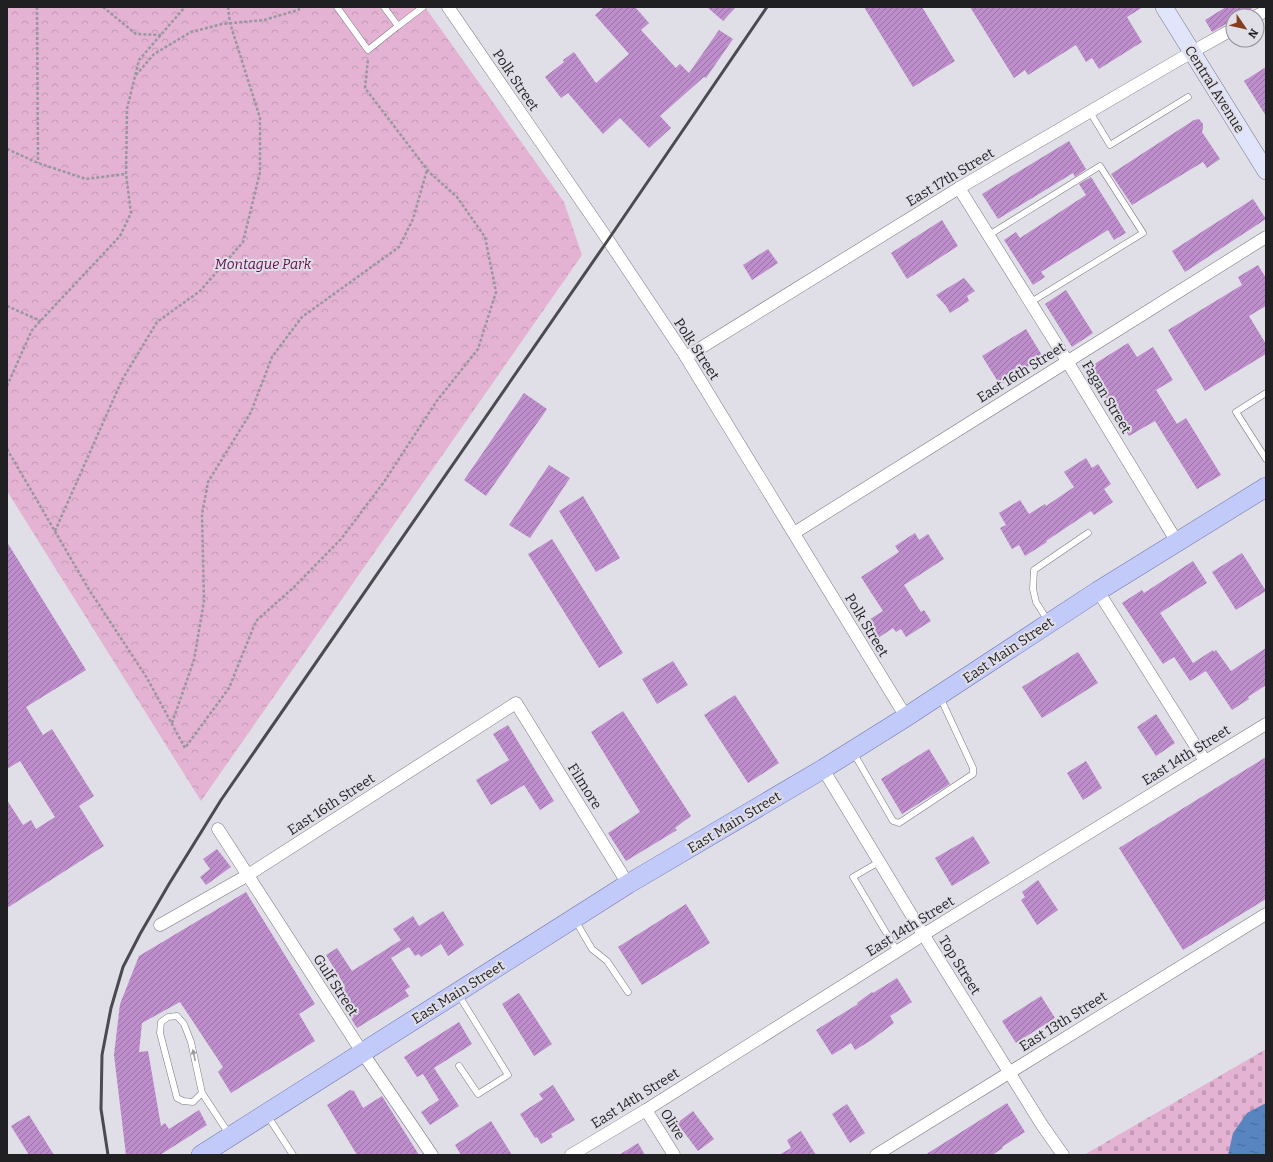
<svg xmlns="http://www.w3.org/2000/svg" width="1273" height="1162" font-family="Bitter,serif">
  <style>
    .forest { fill: url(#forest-crowns) }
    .cemetery { fill: url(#cemetery-stones) }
    .water { fill: url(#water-ripples) }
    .building { fill: url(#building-hatch) }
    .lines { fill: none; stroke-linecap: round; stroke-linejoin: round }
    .service-casing { stroke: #7a7880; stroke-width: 7 }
    .minor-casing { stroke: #7a7880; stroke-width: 13 }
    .secondary-casing { stroke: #7a7880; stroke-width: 18 }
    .primary-casing { stroke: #6f77ac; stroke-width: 20 }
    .path { stroke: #99979e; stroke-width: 2.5; stroke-dasharray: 3 2; stroke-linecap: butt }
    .service { stroke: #fff; stroke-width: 6 }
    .minor { stroke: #fff; stroke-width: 12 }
    .secondary { stroke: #e1e5fc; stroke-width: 17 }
    .primary { stroke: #c2cafa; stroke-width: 19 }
    .rail { stroke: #4b4a4e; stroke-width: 3 }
    .oneway { fill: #9b9a9c }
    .labels { text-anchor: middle; stroke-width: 4; stroke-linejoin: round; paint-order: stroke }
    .street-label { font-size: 14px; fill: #201f22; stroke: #e0dee7 }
    .park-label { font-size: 14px; font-style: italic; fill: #61114e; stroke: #e0dee7 }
  </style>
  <defs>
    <pattern id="forest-crowns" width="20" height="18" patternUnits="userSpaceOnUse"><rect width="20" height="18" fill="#e4b3d3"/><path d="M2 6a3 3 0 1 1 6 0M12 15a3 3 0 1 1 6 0" fill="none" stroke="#c39ab5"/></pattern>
    <pattern id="cemetery-stones" width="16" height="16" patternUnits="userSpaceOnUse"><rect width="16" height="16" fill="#e4b3d3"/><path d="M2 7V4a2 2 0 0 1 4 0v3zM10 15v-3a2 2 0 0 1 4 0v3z" fill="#c39ab5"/></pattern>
    <pattern id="water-ripples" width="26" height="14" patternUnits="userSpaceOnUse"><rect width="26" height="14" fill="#5885bf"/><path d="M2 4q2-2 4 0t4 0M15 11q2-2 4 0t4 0" fill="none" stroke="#486c9b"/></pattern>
    <pattern id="building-hatch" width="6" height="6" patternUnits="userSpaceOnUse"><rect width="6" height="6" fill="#bd8ecb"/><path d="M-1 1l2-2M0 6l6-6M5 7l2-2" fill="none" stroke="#9973a4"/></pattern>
  </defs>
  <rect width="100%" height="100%" fill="#e0dee7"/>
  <polygon class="forest" points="7,7 425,7 564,202 582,255 201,801 7,491"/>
  <polygon class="cemetery" points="1266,1049 1266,1155 1084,1155"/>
  <polygon class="water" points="1266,1103 1266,1155 1228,1155 1233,1133 1247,1113"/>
  <g class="building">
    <polygon points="604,7 635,7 649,23 641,30 676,68 680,64 689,73 719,30 733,39 706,78 704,77 660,116 671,128 649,148 620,118 603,134 568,93 561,98 545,77 564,62 563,60 574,52 596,83 629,54 595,15"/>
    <polygon points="707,7 736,7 723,21"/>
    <polygon points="864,7 922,7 955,61 913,87"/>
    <polygon points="970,7 1143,7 1127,17 1142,42 1099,69 1092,58 1086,62 1076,45 1028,75 1025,70 1014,78"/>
    <polygon points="1226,7 1254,7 1239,16 1233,16 1233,20 1212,32 1205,20"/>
    <polygon points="1266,67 1266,116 1244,81"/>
    <polygon points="1199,119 1203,124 1203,128 1202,132 1220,159 1207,168 1203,162 1132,205 1111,174 1194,120"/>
    <polygon points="1069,141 1086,169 1075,177 1073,173 998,219 982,194"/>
    <polygon points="1091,177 1126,233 1114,240 1108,230 1041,272 1045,277 1033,285 1004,240 1016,232 1020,238 1086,195 1079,184"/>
    <polygon points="1253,199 1266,219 1185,272 1172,251"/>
    <polygon points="942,220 958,246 907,279 891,253"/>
    <polygon points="768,249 778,263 752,280 743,265"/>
    <polygon points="1258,265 1266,278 1266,306 1249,316 1266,344 1266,354 1205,391 1168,330 1242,285 1238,277"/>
    <polygon points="964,278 975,291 967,296 969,301 950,313 946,306 936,295"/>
    <polygon points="1066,290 1093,333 1072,347 1045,304"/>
    <polygon points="1026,329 1043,357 1000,385 982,356"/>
    <polygon points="1128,343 1137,357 1153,347 1173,380 1156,390 1177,424 1186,418 1221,475 1197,489 1155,421 1129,436 1088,368"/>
    <polygon points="524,393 547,409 486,496 464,480"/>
    <polygon points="1086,458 1092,468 1098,464 1111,484 1104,489 1113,502 1094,515 1091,511 1046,541 1047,542 1025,556 1019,545 1012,549 1000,528 1006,525 999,513 1020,500 1029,514 1045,504 1046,506 1074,487 1064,472"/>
    <polygon points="549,465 570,478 530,538 509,525"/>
    <polygon points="583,496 620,558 596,572 559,511"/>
    <polygon points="915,533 919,540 928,534 944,559 904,585 921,612 924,610 931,621 906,637 901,629 896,632 893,628 875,640 864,623 883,611 861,577 899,552 895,546"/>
    <polygon points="552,539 623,653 599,668 528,554"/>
    <polygon points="7,542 86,670 26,707 43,735 52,729 94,796 79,806 104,846 7,908 7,800 23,825 31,820 36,829 55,817 20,761 7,769"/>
    <polygon points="1242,553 1266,591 1236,610 1212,572"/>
    <polygon points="1193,561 1207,583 1160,613 1193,663 1213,650 1214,652 1216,650 1231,671 1266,648 1266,685 1248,697 1249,699 1232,710 1206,671 1190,681 1174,657 1163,664 1122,603 1142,590 1144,593"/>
    <polygon points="1078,652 1098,683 1042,718 1022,687"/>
    <polygon points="673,661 688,685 657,704 642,679"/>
    <polygon points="735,695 779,763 748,783 704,715"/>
    <polygon points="623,711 691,816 675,828 677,830 626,861 608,833 640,812 591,732"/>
    <polygon points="1156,714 1175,743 1156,756 1137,727"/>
    <polygon points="508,725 554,801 540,810 524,785 491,805 476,780 509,760 493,734"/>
    <polygon points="929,749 950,784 902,814 881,779"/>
    <polygon points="1266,757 1266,899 1183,950 1119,848"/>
    <polygon points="1086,761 1102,788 1083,800 1067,773"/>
    <polygon points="973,836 990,863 952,886 935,858"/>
    <polygon points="217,849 231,867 206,885 200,877 210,869 203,859"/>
    <polygon points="1038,880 1058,910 1037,925 1021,900 1025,897 1022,892"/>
    <polygon points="246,892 315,1004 299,1014 315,1041 231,1093 218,1072 223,1067 180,1002 142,1023 139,1052 148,1051 161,1126 165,1123 169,1129 199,1110 207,1125 160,1155 126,1155 114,1055 120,1004 139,956"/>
    <polygon points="686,904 710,943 642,985 618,947"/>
    <polygon points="443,911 464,945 448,956 441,944 421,957 419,954 415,956 409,947 391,958 410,987 405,990 409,996 357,1028 335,993 345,986 326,955 337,948 352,971 401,940 393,929 413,916 419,926"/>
    <polygon points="897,978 912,1002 890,1016 894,1023 870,1041 855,1050 851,1043 832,1055 816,1030 858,1004 857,1003 872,992 873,993"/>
    <polygon points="519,993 552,1044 534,1056 502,1004"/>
    <polygon points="1041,996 1055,1018 1016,1043 1002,1021"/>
    <polygon points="459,1022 472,1044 434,1068 459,1106 430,1125 421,1112 439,1100 423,1074 417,1077 404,1057"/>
    <polygon points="553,1085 575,1120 551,1134 553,1137 541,1144 537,1137 535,1138 520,1114 543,1099 539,1094"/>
    <polygon points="350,1090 354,1091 363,1108 382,1096 419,1155 357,1155 327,1105"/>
    <polygon points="1007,1103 1025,1132 1002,1147 1003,1148 992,1155 925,1155"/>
    <polygon points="847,1104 865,1133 850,1143 832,1114"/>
    <polygon points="693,1111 714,1139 698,1151 677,1123"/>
    <polygon points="29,1115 54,1155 29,1155 11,1126"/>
    <polygon points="491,1121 512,1155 461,1155 455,1145"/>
    <polygon points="801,1131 816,1155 779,1155 791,1148 787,1140"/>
    <polygon points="638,1143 645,1155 619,1155"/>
  </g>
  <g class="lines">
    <g class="service-casing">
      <g id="service">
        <polyline points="337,7 368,50 398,26"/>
        <polyline points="384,7 398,26 423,7"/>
        <polyline points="1090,112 1110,145 1188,97"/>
        <polyline points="989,235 1100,166 1143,233 1031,302"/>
        <polyline points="1266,393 1236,412 1266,459"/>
        <polyline points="1048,621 1036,602 1033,589 1034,570 1088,533"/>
        <polyline points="853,752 893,821 899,823 973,774 973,768 940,697"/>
        <polyline points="879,862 853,877 897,951"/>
        <polyline points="575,920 592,949 607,961 628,992"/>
        <polyline points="458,994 508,1075 478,1094 459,1066"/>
        <polyline points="202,1093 193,1102 183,1101 177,1098 160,1033 161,1022 168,1017 177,1016 184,1024 191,1042 202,1093 229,1134"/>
        <polyline points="267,1115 293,1155"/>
      </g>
    </g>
    <g class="minor-casing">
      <g id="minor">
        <polyline points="448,7 608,240 686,357 906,717"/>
        <polyline points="1256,16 1266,11"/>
        <polyline points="959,188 1067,361 1177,542"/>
        <polyline points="686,357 959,188 1192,52 1233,29"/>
        <polyline points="794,533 1266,237"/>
        <polyline points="1098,591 1205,761"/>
        <polyline points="823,769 923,934 1042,1125 1063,1155"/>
        <polyline points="218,829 362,1052 432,1155"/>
        <polyline points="160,925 248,875 516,703 628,884"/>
        <polyline points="646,1110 674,1155"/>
        <polyline points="571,1155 646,1110 934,928 1266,724"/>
        <polyline points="876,1155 1266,914"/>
      </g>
    </g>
    <g class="secondary-casing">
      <polyline id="secondary" points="1164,7 1266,171"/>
    </g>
    <g class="primary-casing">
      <polyline id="primary" points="201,1155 628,884 823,769 906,717 1098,591 1266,487"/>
    </g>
    <g class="path">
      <polyline points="37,7 38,163"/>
      <polyline points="103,7 136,34 161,35"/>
      <polyline points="136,75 154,54 191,32 222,24 264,20 298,10 302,7"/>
      <polyline points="7,149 38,163 86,179 126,174"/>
      <polyline points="7,306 41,321"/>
      <polyline points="7,386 32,330 120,236 131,213 126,174 127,109 139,60 185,7"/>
      <polyline points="7,449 88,588 147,678 185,748 229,688 256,621 294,587 341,539 384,482 436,402 478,349 496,292 485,237 457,197 429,172 365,88 368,59"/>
      <polyline points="55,531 122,380 157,322 200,291 243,242 260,172 260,118 230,23 228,7"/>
      <polyline points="172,723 194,660 204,601 202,514 208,482 251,412 272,357 302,317 399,247 413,219 427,170"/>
    </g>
    <use href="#service" class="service"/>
    <use href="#minor" class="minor"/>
    <use href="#secondary" class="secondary"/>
    <use href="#primary" class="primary"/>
    <polyline class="rail" points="108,1155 101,1109 102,1055 111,1008 123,967 140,934 169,884 221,800 608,240 767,7"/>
  </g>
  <defs><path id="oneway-solid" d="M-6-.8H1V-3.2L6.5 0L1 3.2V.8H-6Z"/></defs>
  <use class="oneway" href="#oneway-solid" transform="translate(194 1055) rotate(-102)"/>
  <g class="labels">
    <g class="street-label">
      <text transform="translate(516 80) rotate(56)" y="5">Polk Street</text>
      <text transform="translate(1215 89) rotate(58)" y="5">Central Avenue</text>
      <text transform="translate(950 177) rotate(-31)" y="5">East 17th Street</text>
      <text transform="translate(697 349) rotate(57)" y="5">Polk Street</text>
      <text transform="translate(1021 372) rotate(-32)" y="5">East 16th Street</text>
      <text transform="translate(1107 397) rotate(59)" y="5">Fagan Street</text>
      <text transform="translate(867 625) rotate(59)" y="5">Polk Street</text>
      <text transform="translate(1008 650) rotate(-34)" y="5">East Main Street</text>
      <text transform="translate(1186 755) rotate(-32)" y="5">East 14th Street</text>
      <text transform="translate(585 786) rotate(58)" y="5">Filmore</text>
      <text transform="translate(331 804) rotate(-33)" y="5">East 16th Street</text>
      <text transform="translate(734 822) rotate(-31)" y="5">East Main Street</text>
      <text transform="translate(910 926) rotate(-32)" y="5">East 14th Street</text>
      <text transform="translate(960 965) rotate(58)" y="5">Top Street</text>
      <text transform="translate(336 985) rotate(57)" y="5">Gulf Street</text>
      <text transform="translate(458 992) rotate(-32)" y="5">East Main Street</text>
      <text transform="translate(1063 1021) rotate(-32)" y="5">East 13th Street</text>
      <text transform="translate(635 1098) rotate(-32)" y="5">East 14th Street</text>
      <text transform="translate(673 1124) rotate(58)" y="5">Olive</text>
    </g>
    <g class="park-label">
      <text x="263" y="269">Montague Park</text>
    </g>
  </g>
  <rect width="1273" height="1162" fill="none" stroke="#201f22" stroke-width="16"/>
  <g transform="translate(1245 28) rotate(124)"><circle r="19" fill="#e0dee7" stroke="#939298"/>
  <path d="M0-3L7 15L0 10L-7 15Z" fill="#863f1e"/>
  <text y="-6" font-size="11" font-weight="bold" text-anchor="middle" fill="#201f22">N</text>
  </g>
</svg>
